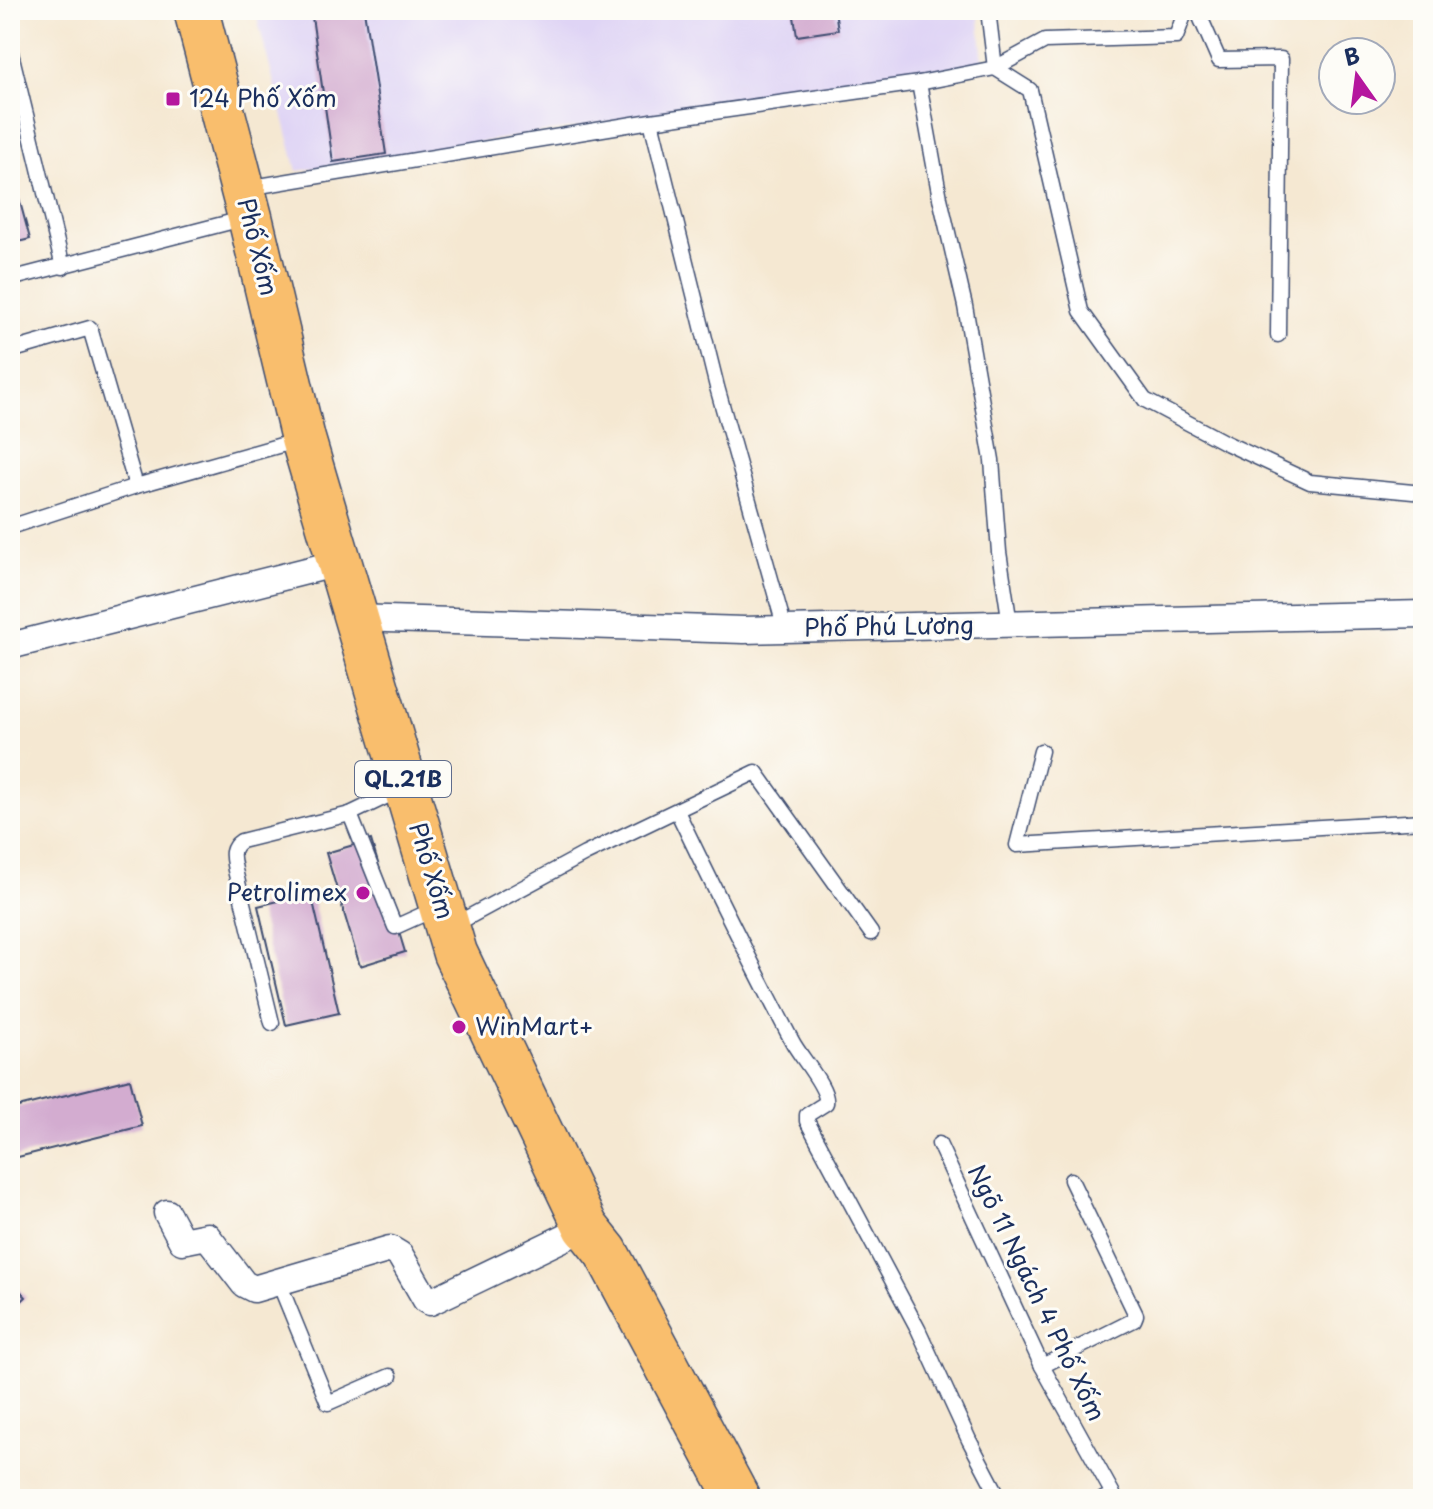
<svg xmlns="http://www.w3.org/2000/svg" width="1433" height="1509" font-family="'Playpen Sans',sans-serif">
  <style>
    .built { fill: #dfd4f5 }
    .building { fill: #d3acd0 }
    .lines { fill: none; stroke-linecap: round; stroke-linejoin: round }
    .lane-casing { stroke: #3c4b6f; stroke-width: 17 }
    .street-casing { stroke: #3c4b6f; stroke-width: 29 }
    .highway-casing { stroke: #3c4b6f; stroke-width: 47 }
    .lane { stroke: #fff; stroke-width: 14 }
    .street { stroke: #fff; stroke-width: 26 }
    .highway { stroke: #f9be6d; stroke-width: 44 }
    .poi-dot { fill: #b5179e; stroke: #fdfcf7; stroke-width: 3 }
    .labels { text-anchor: middle; stroke-width: 6; stroke-linejoin: round; paint-order: stroke }
    .shield { fill: #fdfcf7; stroke: #5f6c8c; stroke-width: 2 }
    .shield-label { font-size: 22px; font-weight: bold; fill: #1b2f5e }
    .poi-label { font-size: 24px; fill: #1b2f5e; stroke: #fdfcf7; text-anchor: start }
    .street-label { font-size: 24px; fill: #1b2f5e; stroke: #fdfcf7 }
  </style>
  <rect width="100%" height="100%" fill="#fdfcf7"/>
  <filter id="ink" filterUnits="userSpaceOnUse"><feTurbulence type="fractalNoise" baseFrequency=".0125" numOctaves="2"/><feDisplacementMap in="SourceGraphic" scale="16" xChannelSelector="R" yChannelSelector="G"/><feConvolveMatrix kernelMatrix="1 2 1 2 8 2 1 2 1" color-interpolation-filters="sRGB"/></filter>
  <filter id="wash" filterUnits="userSpaceOnUse"><feTurbulence type="fractalNoise" baseFrequency=".006" numOctaves="4" result="noise"/><feDisplacementMap in="SourceGraphic" scale="32" xChannelSelector="R" yChannelSelector="G"/><feGaussianBlur stdDeviation="1.8" result="paint"/><feColorMatrix in="noise" values="0 0 0 0 0 0 0 0 0 0 0 0 0 0 0 0 0 1.4 0 .05"/><feComposite in="paint" operator="in"/></filter>
  <g filter="url(#wash)">
    <rect width="100%" height="100%" fill="#f5e8d2"/>
    <polygon class="built" points="255,10 978,10 983,63 297,171"/>
    <g id="blocks">
      <g class="building">
        <polygon points="311,10 364,10 386,154 333,162"/>
        <polygon points="793,10 835,10 838,30 797,36"/>
        <polygon points="10,165 30,239 10,244"/>
        <polygon points="371,840 405,952 360,966 326,853"/>
        <polygon points="311,893 339,1013 286,1025 258,906"/>
        <polygon points="130,1079 142,1126 10,1159 10,1109"/>
        <polygon points="10,1280 26,1297 10,1312"/>
      </g>
    </g>
  </g>
  <g filter="url(#ink)">
    <use href="#blocks" fill-opacity="0" stroke="#3c4b6f" stroke-width="2"/>
    <g class="lines">
      <g class="lane-casing">
        <g id="lane">
          <polyline points="988,10 995,68"/>
          <polyline points="1197,10 1219,60 1281,59 1278,335"/>
          <polyline points="10,49 63,267"/>
          <polyline points="995,68 1030,90 1081,311 1145,400 1224,442 1310,482 1423,493"/>
          <polyline points="919,83 940,198 965,306 992,460 999,552 1010,624"/>
          <polyline points="651,121 717,387 785,629"/>
          <polyline points="247,188 651,121 919,83 995,68 1045,41 1176,37 1186,10"/>
          <polyline points="10,279 246,218"/>
          <polyline points="10,351 90,328 136,486 299,440"/>
          <polyline points="10,527 136,486"/>
          <polyline points="1041,751 1017,845 1423,821"/>
          <polyline points="402,789 350,814 395,927 435,909"/>
          <path d="M677,811C714,888 752,965 792,1041C800,1057 829,1088 826,1103L807,1115V1121L918,1329L969,1440L1000,1499"/>
          <polyline points="452,926 585,854 756,772 871,933"/>
          <path d="M272,1023L235,870C233,858 229,849 241,841L350,814"/>
          <polyline points="939,1144 1042,1366 1113,1494 1103,1499"/>
          <polyline points="279,1283 328,1403 390,1376"/>
          <polyline points="1042,1366 1134,1320 1136,1315 1071,1180"/>
        </g>
      </g>
      <g class="street-casing">
        <g id="street">
          <polyline points="354,618 744,630 1423,614"/>
          <polyline points="10,646 338,563"/>
          <polyline points="167,1213 182,1241 207,1236 244,1284 254,1289 390,1249 400,1255 426,1300 430,1302 586,1227"/>
        </g>
      </g>
      <g class="highway-casing">
        <polyline id="highway" points="196,10 250,217 303,439 455,953 586,1227 606,1252 738,1499"/>
      </g>
      <use href="#lane" class="lane"/>
      <use href="#street" class="street"/>
      <use href="#highway" class="highway"/>
    </g>
  </g>
  <g class="poi-dot">
    <rect x="165" y="91" width="16" height="16" rx="4"/>
    <circle cx="363" cy="893" r="8"/>
    <circle cx="459" cy="1027" r="8"/>
  </g>
  <g class="labels">
    <rect class="shield" x="355" y="761" width="96" height="36" rx="6"/>
    <g class="shield-label">
      <text x="403" y="787">QL.21B</text>
    </g>
    <g class="poi-label">
      <text x="189" y="107">124 Phố Xốm</text>
      <text x="347" y="901" text-anchor="end">Petrolimex</text>
      <text x="475" y="1035">WinMart+</text>
    </g>
    <g class="street-label">
      <text transform="translate(257 247) rotate(76)" y="8">Phố Xốm</text>
      <text transform="translate(889 627) rotate(-1)" y="8">Phố Phú Lương</text>
      <text transform="translate(431 871) rotate(73)" y="8">Phố Xốm</text>
      <text transform="translate(1036 1293) rotate(64)" y="8">Ngõ 11 Ngách 4 Phố Xốm</text>
    </g>
  </g>
  <rect width="1433" height="1509" fill="none" stroke="#fdfcf7" stroke-width="40"/>
  <g transform="translate(1357 76) rotate(346)"><circle r="38" fill="#fdfcf7" stroke="#a3aaba" stroke-width="2"/>
  <path d="M0-6L14 30L0 20L-14 30Z" fill="#b5179e"/>
  <text y="-12" font-size="22" font-weight="bold" text-anchor="middle" fill="#1b2f5e">B</text>
  </g>
</svg>
